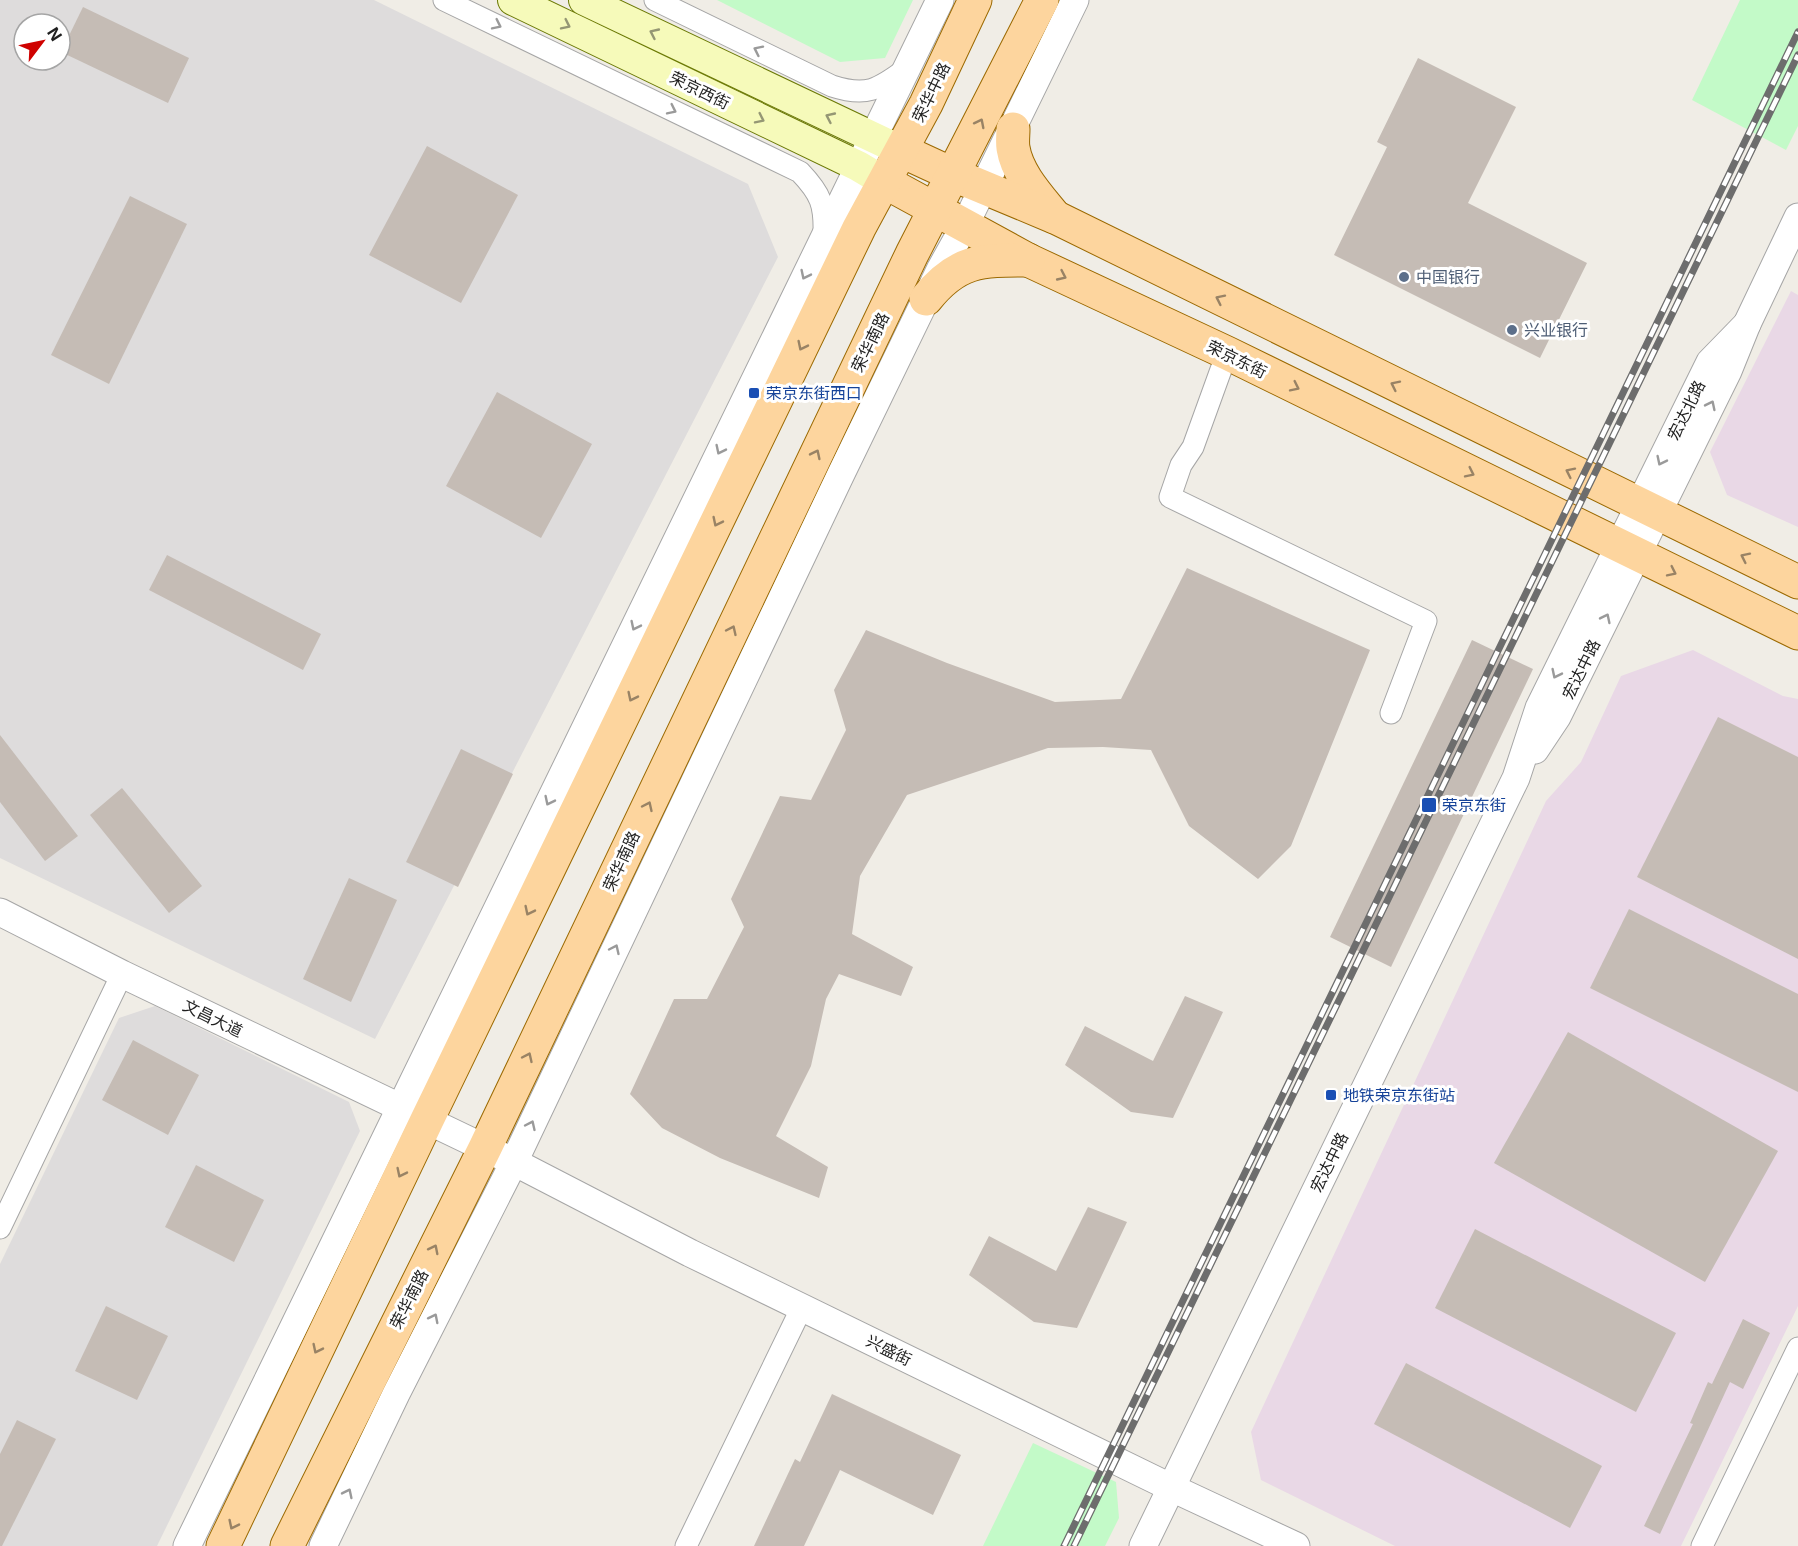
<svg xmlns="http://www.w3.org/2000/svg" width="1798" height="1546" font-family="Inter,'Noto Sans SC',sans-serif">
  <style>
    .residential { fill: #dedcdc; fill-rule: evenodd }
    .industrial { fill: #e9d8e6 }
    .park { fill: #c3fac8 }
    .building { fill: #c5bcb5 }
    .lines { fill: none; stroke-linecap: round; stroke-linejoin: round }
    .minor-casing { stroke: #a6a6a6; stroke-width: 23 }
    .tertiary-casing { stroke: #a6a6a6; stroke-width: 29 }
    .secondary-casing { stroke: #6b7904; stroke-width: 32 }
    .primary-casing { stroke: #9b6900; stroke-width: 35 }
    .minor { stroke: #fff; stroke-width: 21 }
    .tertiary { stroke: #fff; stroke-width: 27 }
    .secondary { stroke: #f6faba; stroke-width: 30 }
    .primary { stroke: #fdd59e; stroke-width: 33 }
    .rail-casing { stroke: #6d6d6d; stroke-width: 7 }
    .rail { stroke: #fff; stroke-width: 4.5; stroke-dasharray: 14; stroke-linecap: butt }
    .oneway { stroke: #9a9a9a }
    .oneway2 { stroke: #959774 }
    .oneway3 { stroke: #998365 }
    .service-dot { fill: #5c6f8a; stroke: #fff; stroke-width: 2 }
    .transit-dot { fill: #1a4fb4; stroke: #fff; stroke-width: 2 }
    .labels { text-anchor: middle; stroke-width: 6; stroke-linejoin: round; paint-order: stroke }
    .street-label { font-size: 16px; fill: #1f1f1f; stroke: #fff }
    .service-label { font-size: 16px; fill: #4e5e75; stroke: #fff; text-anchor: start }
    .transit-label { font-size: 16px; fill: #164399; stroke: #fff; text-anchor: start }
  </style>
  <rect width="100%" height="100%" fill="#f0ede6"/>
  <g class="residential">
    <path d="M0,0H374L748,184L778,257L375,1039L0,858ZM24,24H60V60H24Z"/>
    <polygon points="155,1006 349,1102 360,1131 157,1546 0,1546 0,1264 119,1018"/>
  </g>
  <g class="industrial">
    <polygon points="1791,291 1798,295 1798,527 1727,495 1710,452"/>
    <polygon points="1693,650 1783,696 1798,699 1798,1306 1681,1546 1395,1546 1261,1480 1251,1432 1546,801 1581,762 1621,676"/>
  </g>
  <g class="park">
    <polygon points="717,0 913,0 885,58 840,62"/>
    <polygon points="1740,0 1798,0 1798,126 1786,150 1692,100"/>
    <polygon points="1033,1443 1116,1482 1119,1518 1105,1546 983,1546"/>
  </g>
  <g class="building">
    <polygon points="83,7 189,58 168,103 61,52"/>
    <polygon points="1418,58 1516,107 1468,203 1587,263 1540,358 1334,255 1387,147 1377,142"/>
    <polygon points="427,146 518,195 461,303 369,255"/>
    <polygon points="130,196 187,224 109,384 51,355"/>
    <polygon points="497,392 592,444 541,538 446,486"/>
    <polygon points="167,555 321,634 303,670 149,590"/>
    <polygon points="1187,568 1370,650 1291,846 1258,879 1189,826 1151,750 1103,747 1048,748 907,795 860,876 852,934 913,967 901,996 839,974 826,999 811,1066 776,1136 828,1167 819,1198 720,1158 662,1128 630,1094 674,999 707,999 744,927 731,899 780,796 811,800 846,730 834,690 866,630 947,663 1055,702 1121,699"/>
    <polygon points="1472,640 1533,669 1391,967 1330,937"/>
    <polygon points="1718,717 1798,757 1798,959 1637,877"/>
    <polygon points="0,735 78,836 45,861 0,802"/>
    <polygon points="461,749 513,774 458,887 406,862"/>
    <polygon points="122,788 202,886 169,913 90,815"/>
    <polygon points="349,878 397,900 351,1002 303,979"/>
    <polygon points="1629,909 1798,994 1798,1092 1590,988"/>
    <polygon points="1185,996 1223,1012 1173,1118 1131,1112 1065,1065 1085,1026 1153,1061"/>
    <polygon points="1568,1032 1778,1151 1705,1282 1494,1163"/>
    <polygon points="133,1040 199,1075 168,1135 102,1100"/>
    <polygon points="196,1165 264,1200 234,1262 165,1227"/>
    <polygon points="1088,1207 1127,1222 1077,1328 1034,1322 969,1275 989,1236 1056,1271"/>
    <polygon points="1475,1229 1676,1333 1636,1412 1435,1308"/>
    <polygon points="106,1306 168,1336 137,1400 75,1371"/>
    <polygon points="1743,1319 1770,1333 1743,1389 1730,1382 1660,1534 1644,1526 1693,1424 1690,1423 1708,1382 1712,1384"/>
    <polygon points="1406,1363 1602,1466 1570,1528 1374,1424"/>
    <polygon points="832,1394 961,1455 933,1515 840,1470 804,1546 754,1546 795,1459 800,1462"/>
    <polygon points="17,1420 56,1439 2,1546 0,1546 0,1454"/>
  </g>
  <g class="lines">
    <g class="minor-casing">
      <g id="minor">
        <path d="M444,0L800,172C821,194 825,205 824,235"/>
        <path d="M655,0L832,86C866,97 878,90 906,69"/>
        <polyline points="1227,353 1193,447 1181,465 1170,497 1426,621 1391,713"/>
        <polyline points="0,1228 122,974"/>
        <polyline points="686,1546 802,1307"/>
        <polyline points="1702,1546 1798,1348"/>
      </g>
    </g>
    <g class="tertiary-casing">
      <g id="tertiary">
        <polyline points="1535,750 1557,717 1728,371 1747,324 1798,217"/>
        <polyline points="0,912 122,974 514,1162 690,1253 1172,1488 1296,1546"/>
        <polyline points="187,1546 940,0"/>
        <polyline points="323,1546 396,1394 514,1162 840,476 941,268 965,225 1075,0"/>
        <polyline points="1143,1546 1516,778 1539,708 1710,362 1747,324"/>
      </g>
    </g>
    <g class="secondary-casing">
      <g id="secondary">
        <polyline points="513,0 858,166 885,182"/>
        <polyline points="584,0 902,151"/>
      </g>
    </g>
    <g class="primary-casing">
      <g id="primary">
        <path d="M1013,129C1013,135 1012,142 1013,148C1017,174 1039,197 1055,217"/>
        <polyline points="902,151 954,175 1057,218 1798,582"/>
        <polyline points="885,182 1028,260 1227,353 1798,633"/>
        <path d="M926,299C957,260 980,260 1028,260"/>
        <polyline points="223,1546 427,1120 859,228 926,104 975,0"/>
        <polyline points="287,1546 485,1148 912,254 1042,0"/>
      </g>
    </g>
    <use href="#minor" class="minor"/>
    <use href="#tertiary" class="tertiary"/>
    <use href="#secondary" class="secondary"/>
    <use href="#primary" class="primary"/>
    <g class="rail-casing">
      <g id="rail">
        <polyline points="1064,1546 1798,32"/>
        <polyline points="1074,1546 1798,55"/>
      </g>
    </g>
    <use href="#rail" class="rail"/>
  </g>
  <defs><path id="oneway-chevron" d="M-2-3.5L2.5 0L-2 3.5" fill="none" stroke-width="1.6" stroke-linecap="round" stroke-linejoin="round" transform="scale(1.5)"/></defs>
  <g class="oneway">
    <use href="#oneway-chevron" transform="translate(497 25) rotate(26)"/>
    <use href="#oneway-chevron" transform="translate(758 50) rotate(-154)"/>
    <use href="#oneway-chevron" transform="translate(672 110) rotate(26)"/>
    <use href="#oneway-chevron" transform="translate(805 275) rotate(116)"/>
    <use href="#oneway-chevron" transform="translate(1711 405) rotate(-64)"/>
    <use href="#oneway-chevron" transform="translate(720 450) rotate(116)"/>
    <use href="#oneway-chevron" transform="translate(1661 461) rotate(116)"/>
    <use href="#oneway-chevron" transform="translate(1606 618) rotate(-64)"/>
    <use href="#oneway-chevron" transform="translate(635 626) rotate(116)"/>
    <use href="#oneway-chevron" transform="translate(1556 674) rotate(116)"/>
    <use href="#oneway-chevron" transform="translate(549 801) rotate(116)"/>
    <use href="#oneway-chevron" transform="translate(615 949) rotate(-65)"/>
    <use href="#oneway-chevron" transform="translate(531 1125) rotate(-65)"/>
    <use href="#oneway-chevron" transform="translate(434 1318) rotate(-63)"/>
    <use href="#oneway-chevron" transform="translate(348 1493) rotate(-64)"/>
  </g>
  <g class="oneway2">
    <use href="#oneway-chevron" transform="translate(566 25) rotate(26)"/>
    <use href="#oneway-chevron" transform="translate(654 33) rotate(-155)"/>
    <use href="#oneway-chevron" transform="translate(830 117) rotate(-155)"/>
    <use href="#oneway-chevron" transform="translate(760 119) rotate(26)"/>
  </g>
  <g class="oneway3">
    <use href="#oneway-chevron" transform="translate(980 123) rotate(-63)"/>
    <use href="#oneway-chevron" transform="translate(1062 276) rotate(25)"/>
    <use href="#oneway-chevron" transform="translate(1220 299) rotate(-154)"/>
    <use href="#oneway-chevron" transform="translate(802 346) rotate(116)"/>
    <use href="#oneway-chevron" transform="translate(1395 385) rotate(-154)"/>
    <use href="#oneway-chevron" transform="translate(1295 387) rotate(26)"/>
    <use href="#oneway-chevron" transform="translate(816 454) rotate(-64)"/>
    <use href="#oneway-chevron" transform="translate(1570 472) rotate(-154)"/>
    <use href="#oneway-chevron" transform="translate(1470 473) rotate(26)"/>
    <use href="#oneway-chevron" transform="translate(717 522) rotate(116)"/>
    <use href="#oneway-chevron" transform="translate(1745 557) rotate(-154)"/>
    <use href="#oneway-chevron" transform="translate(1672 572) rotate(26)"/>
    <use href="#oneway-chevron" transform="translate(732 630) rotate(-65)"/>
    <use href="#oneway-chevron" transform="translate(632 697) rotate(116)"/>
    <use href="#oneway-chevron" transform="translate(648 806) rotate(-65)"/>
    <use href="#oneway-chevron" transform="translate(529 911) rotate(116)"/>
    <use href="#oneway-chevron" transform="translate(528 1057) rotate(-65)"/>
    <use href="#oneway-chevron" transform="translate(401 1173) rotate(116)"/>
    <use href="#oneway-chevron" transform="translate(434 1249) rotate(-63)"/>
    <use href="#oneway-chevron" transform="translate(317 1349) rotate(116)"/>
    <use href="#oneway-chevron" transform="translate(233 1525) rotate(116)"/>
  </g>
  <g class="service-dot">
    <circle cx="1404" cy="277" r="6"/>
    <circle cx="1512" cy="330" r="6"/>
  </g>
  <g class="transit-dot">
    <rect x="748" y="387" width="12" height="12" rx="3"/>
    <rect x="1421" y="797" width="16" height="16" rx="3"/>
    <rect x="1325" y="1089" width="12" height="12" rx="3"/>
  </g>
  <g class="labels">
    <g class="street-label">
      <text transform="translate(700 90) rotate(26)" y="6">荣京西街</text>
      <text transform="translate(931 92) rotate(-64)" y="6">荣华中路</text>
      <text transform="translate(870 342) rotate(-64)" y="6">荣华南路</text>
      <text transform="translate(1237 359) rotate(26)" y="6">荣京东街</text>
      <text transform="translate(1686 410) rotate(-64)" y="6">宏达北路</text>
      <text transform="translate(1581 669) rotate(-64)" y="6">宏达中路</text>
      <text transform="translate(621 861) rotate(-65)" y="6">荣华南路</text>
      <text transform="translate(213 1018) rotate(26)" y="6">文昌大道</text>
      <text transform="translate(1329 1162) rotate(-64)" y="6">宏达中路</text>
      <text transform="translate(409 1299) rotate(-63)" y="6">荣华南路</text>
      <text transform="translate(889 1350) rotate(26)" y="6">兴盛街</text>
    </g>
    <g class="service-label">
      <text x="1416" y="283">中国银行</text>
      <text x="1524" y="336">兴业银行</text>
    </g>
    <g class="transit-label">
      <text x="766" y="399">荣京东街西口</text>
      <text x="1442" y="811">荣京东街</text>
      <text x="1343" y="1101">地铁荣京东街站</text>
    </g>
  </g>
  <g transform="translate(42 42) rotate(58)"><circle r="28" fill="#ffffff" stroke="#a5a5a5" stroke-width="1.5"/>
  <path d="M0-4.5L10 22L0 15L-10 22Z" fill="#cf0200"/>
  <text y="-9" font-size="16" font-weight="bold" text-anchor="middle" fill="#1f1f1f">N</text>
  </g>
</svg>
